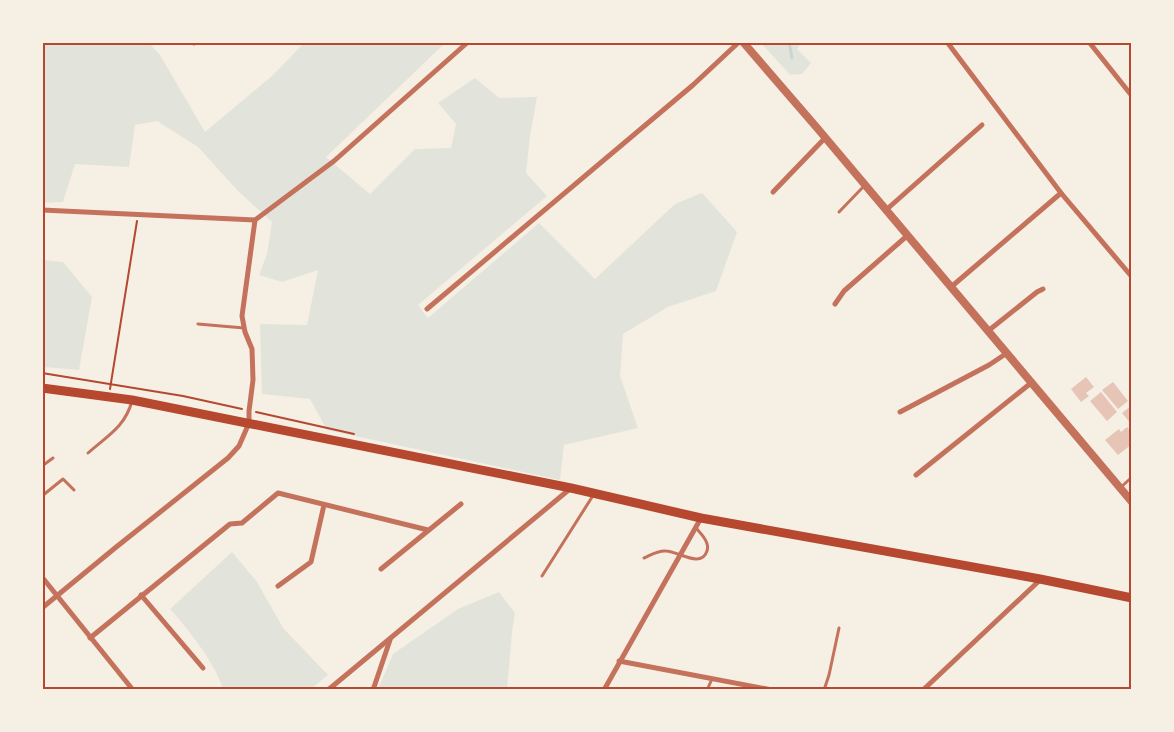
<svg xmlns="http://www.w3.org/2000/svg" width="1174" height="732" font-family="Inter,sans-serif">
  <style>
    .green { fill: #e2e4dc }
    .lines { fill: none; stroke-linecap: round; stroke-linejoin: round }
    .stream { stroke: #c9d6d2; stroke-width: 3 }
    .building { fill: #e6c5b7 }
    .path { stroke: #b5482f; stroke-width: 2 }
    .service { stroke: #c5725c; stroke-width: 3 }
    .minor { stroke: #c5725c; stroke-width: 5 }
    .tertiary { stroke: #c5725c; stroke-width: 8 }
    .secondary { stroke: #b5482f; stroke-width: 9 }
    .neatline { fill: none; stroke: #b5482f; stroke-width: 2 }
  </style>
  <rect width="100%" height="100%" fill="#f6efe4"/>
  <g class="green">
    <polygon points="42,43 149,43 160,55 205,132 272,76 304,43 441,43 443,45 326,157 370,194 415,149 451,148 456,124 438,103 475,78 499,98 537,97 530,136 526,173 547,196 418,305 428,318 539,223 595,279 675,204 702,193 737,232 716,291 668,307 623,334 620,376 638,428 564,445 560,480 327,430 310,399 262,394 260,324 307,325 318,270 282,282 259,275 267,254 272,222 238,191 198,147 157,121 135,125 129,167 75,164 63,202 43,203"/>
    <polygon points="761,43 801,43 797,49 811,63 802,74 790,75"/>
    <polygon points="43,260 63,262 92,297 79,370 43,367"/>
    <path d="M232,552L257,582L283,628L328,675L311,689H223C215,663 188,629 170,609Z"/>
    <polygon points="499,592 515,613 512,632 507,689 384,690 379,687 393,654 458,609"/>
  </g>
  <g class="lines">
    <polyline class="stream" points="789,42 792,58"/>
  </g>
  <g class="building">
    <polygon points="1086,377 1094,387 1086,393 1089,396 1081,402 1071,389"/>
    <polygon points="1113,382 1128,401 1118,409 1102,390"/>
    <polygon points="1101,392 1117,412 1107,421 1090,401"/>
    <polygon points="1132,405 1132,425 1122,413"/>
    <polygon points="1127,427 1132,433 1132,444 1118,455 1105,440 1119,429 1121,432"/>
  </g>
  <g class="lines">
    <g class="path">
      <polyline points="42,373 183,396 242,409"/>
      <polyline points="110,389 137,221"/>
      <polyline points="256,412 354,434"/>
    </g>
    <g class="service">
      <polyline points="839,212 865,185"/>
      <polyline points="198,324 244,328"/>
      <path d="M88,453C107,436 125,427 132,401"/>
      <polyline points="42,466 53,458"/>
      <polyline points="1120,488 1132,477"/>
      <polyline points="42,496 63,479 74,490"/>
      <path d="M644,558C651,555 658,550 666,551C678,551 701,569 707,551C710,542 701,534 696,528"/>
      <polyline points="542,576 594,494"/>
      <polyline points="707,690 712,679"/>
      <polyline points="824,690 829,675 839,628"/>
    </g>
    <g class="minor">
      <polyline points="947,42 1061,193 1132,277"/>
      <polyline points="1089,42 1132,96"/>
      <polyline points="194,43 194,42"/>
      <polyline points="773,192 825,138"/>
      <polyline points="42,210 255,220"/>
      <polyline points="886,210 982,125"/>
      <polyline points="951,287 1061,193"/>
      <polyline points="835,304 844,291 908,235"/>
      <polyline points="427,309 693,85 739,42"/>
      <polyline points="988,331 1037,292 1043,289"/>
      <polyline points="900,412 989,365 1007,353"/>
      <polyline points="916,475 1031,383"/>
      <polyline points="381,569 461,504"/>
      <polyline points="42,577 133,690"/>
      <polyline points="278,586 311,562 324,505"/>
      <polyline points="141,595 203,668"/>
      <polyline points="42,608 115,548 228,458 239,446 249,423 249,411 253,380 252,349 245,332 242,316 255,220 334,161 468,42"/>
      <polyline points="90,638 230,524 242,523 278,493 428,530"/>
      <polyline points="619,661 772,690"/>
      <polyline points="328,690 571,488"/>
      <polyline points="373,690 390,640"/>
      <polyline points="604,690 701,518"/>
      <polyline points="923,690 1040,580"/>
    </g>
    <polyline class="tertiary" points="743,42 818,129 1132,502"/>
    <polyline class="secondary" points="42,388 132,400 571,488 701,518 1040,579 1132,598"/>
  </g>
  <rect width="1174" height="732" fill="none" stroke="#f6efe4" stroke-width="88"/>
  <rect x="44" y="44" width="1086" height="644" class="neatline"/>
</svg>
